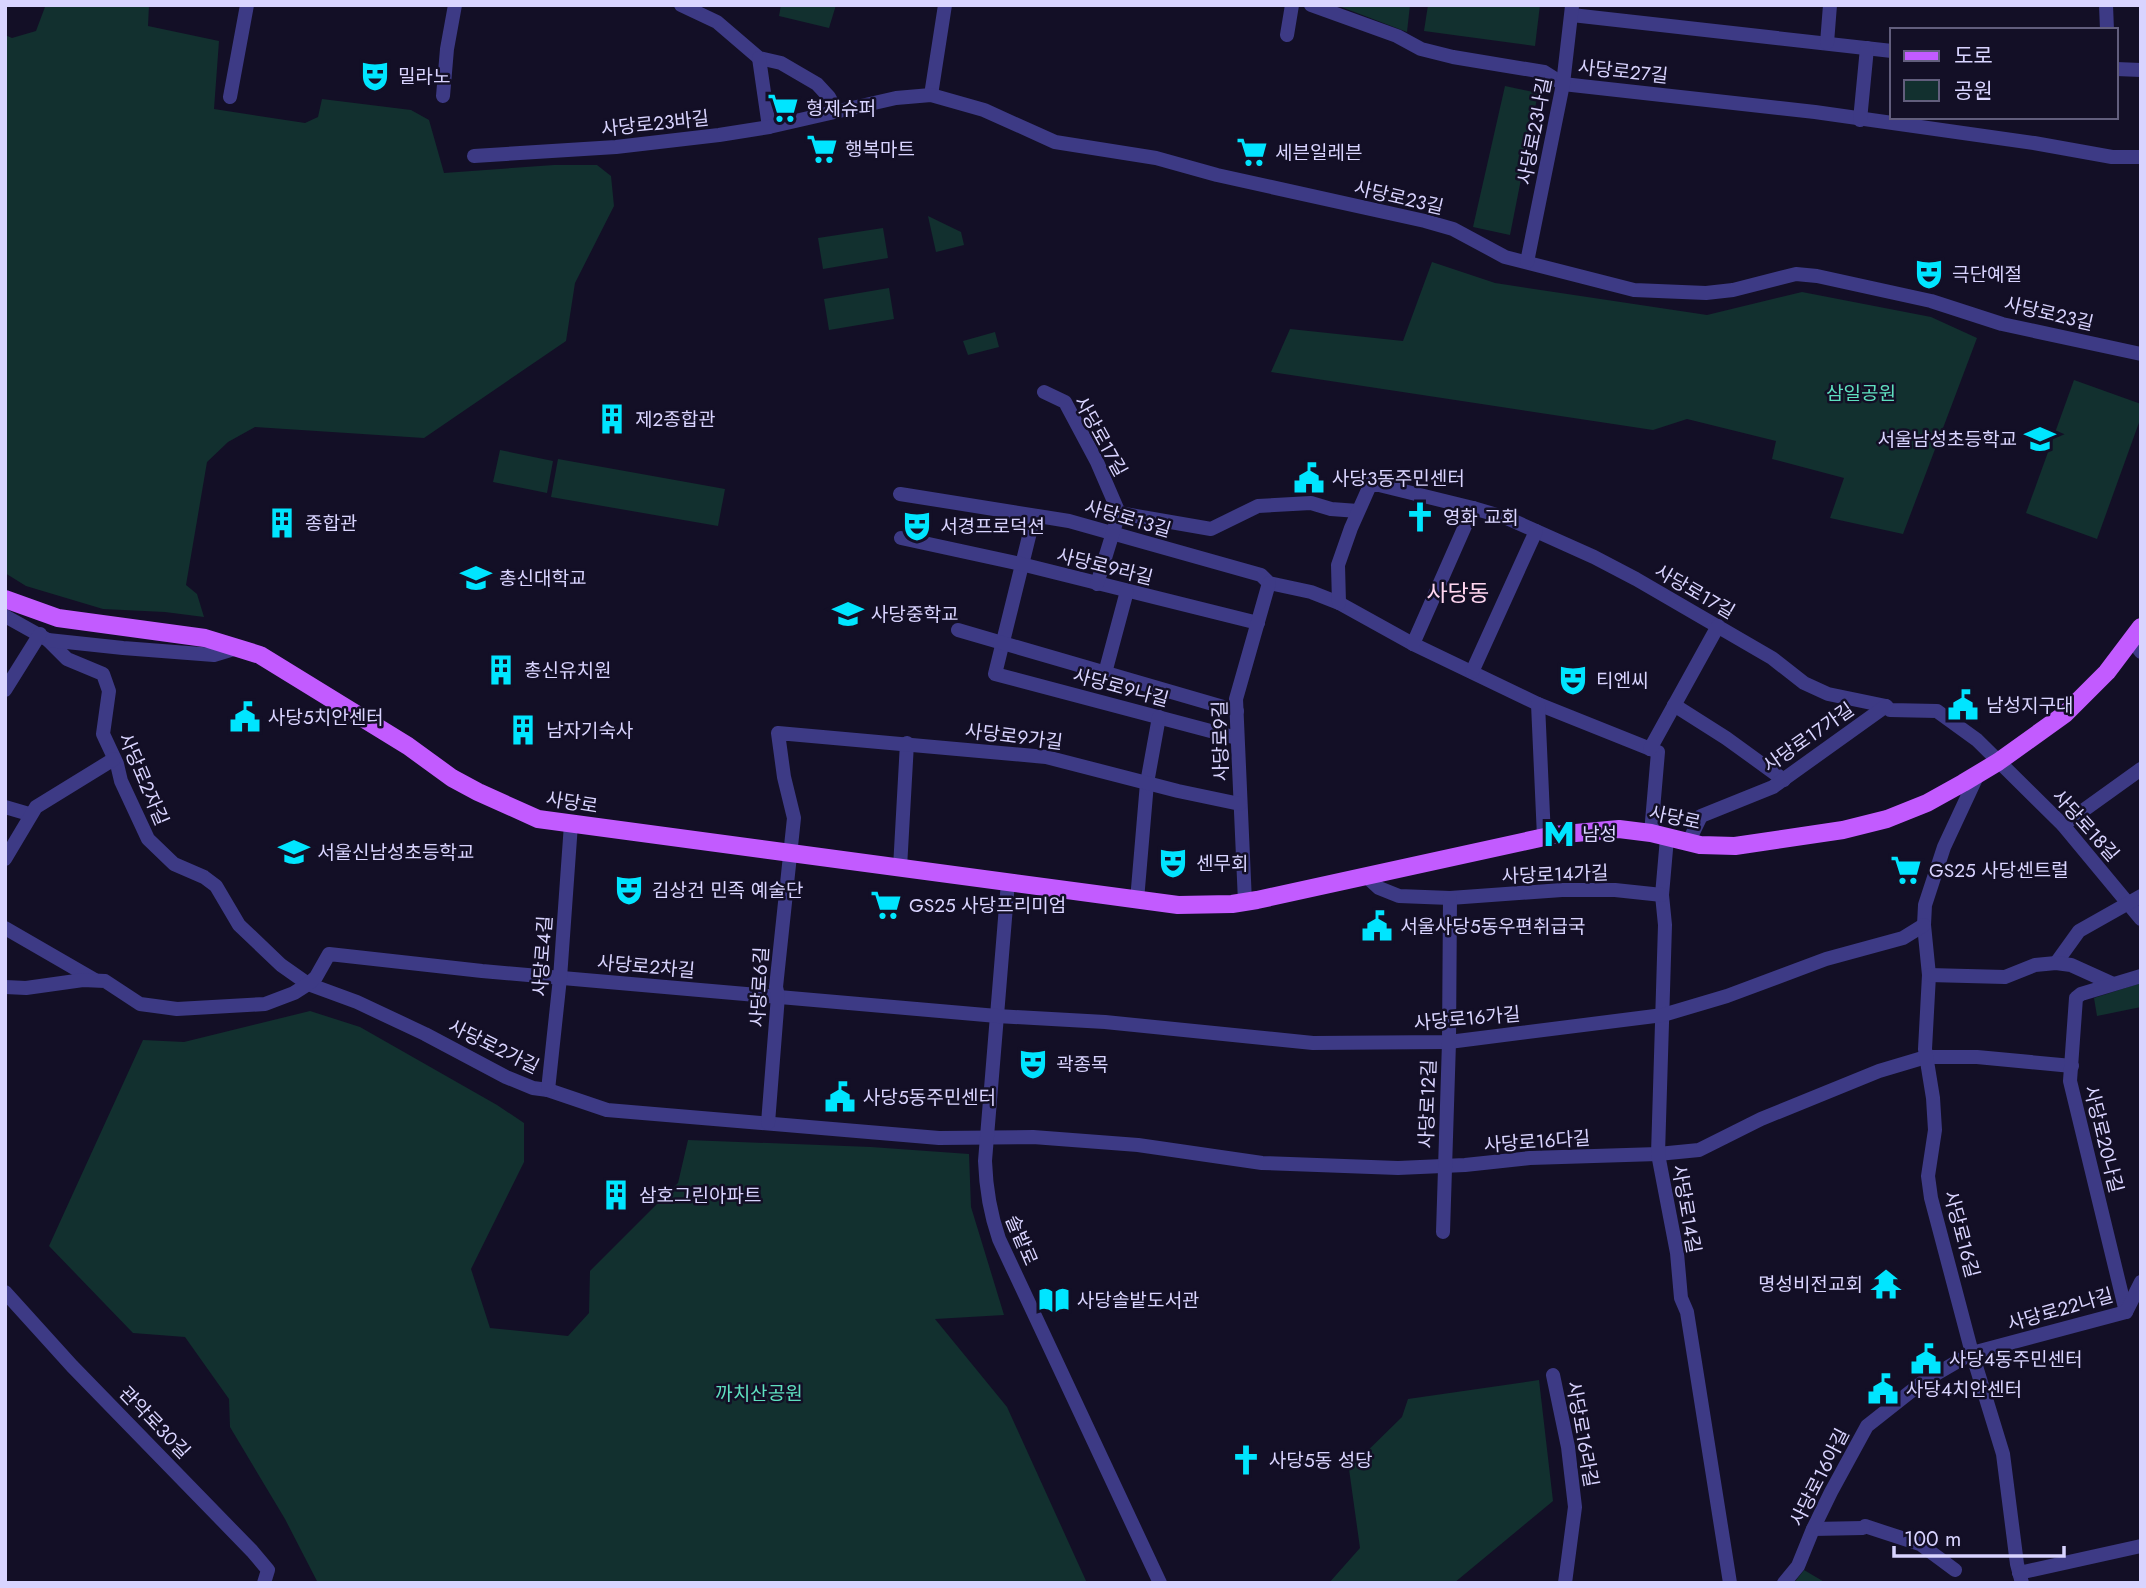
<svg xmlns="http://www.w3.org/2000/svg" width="2146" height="1588" font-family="Jost,'Noto Sans KR',sans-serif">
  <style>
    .green { fill: #12302f }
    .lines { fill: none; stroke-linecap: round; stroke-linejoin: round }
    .minor { stroke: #3d3a85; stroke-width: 14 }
    .major { stroke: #c25bff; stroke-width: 18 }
    .labels { text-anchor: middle; stroke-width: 5; stroke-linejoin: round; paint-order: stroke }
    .street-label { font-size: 19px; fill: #d9d4ff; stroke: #130f26 }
    .poi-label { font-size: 19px; fill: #d9d4ff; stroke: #130f26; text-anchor: start }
    .park-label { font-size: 19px; fill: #5fe0c0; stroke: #130f26 }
    .quarter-label { font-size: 23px; fill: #ffd6f0; stroke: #130f26 }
  </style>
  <rect width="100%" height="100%" fill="#130f26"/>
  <g class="green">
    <polygon points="55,5 149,5 148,26 219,41 214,109 305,123 318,117 322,99 411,110 429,120 444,173 554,165 597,165 611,176 614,206 575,283 566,341 424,438 255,427 228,442 207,462 186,585 197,594 204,617 165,612 103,609 26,586 5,573 5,35 12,38 36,31 45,7"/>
    <polygon points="781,5 836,5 829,28 779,16"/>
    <polygon points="1336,5 1410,5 1407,32"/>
    <polygon points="1428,5 1540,5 1535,46 1424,31"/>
    <polygon points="1505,86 1538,93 1510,235 1473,227"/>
    <polygon points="928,216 961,232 964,245 936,252"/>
    <polygon points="883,228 888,258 823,269 818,238"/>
    <polygon points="1432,262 1495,283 1707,315 1802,292 1931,317 1977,338 1903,534 1830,518 1844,478 1772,459 1776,441 1687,419 1653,430 1271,372 1290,329 1403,341"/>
    <polygon points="889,288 894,319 829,330 824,299"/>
    <polygon points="995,332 999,347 968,355 963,341"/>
    <polygon points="2074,380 2141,404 2141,417 2097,539 2026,513"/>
    <polygon points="500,450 553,461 547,493 493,482"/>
    <polygon points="558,459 725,489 718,526 551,497"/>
    <polygon points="2141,983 2141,1007 2097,1016 2094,998"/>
    <polygon points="310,1011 360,1027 497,1105 524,1123 524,1162 471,1269 490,1328 568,1336 589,1313 590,1271 678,1183 688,1140 871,1147 969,1154 971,1207 1004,1315 935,1319 1007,1407 1087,1583 318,1583 285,1519 230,1427 229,1399 185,1337 133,1333 49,1246 143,1040 184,1042"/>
    <polygon points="1539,1380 1553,1501 1454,1583 1329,1583 1360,1548 1349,1469 1402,1417 1408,1399"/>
    <polygon points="1804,1570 1826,1583 1794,1583"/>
  </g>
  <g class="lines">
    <g class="minor">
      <polyline points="681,5 717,22 759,58 781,63 817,84 829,97 837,112"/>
      <polyline points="1311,5 1397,36 1421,49 1453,57 1544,72 1563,84 1815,112 2034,143 2112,157 2141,157"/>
      <polyline points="2106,5 2107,30"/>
      <polyline points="1572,15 1892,51"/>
      <polyline points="1287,35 1292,5"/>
      <polyline points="1827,43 1830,5"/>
      <polyline points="759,58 769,127"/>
      <polyline points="2116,69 2141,70"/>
      <polyline points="931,95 945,5"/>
      <polyline points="443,96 447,49 455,5"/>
      <polyline points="230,97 247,5"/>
      <polyline points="1860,120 1867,48"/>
      <polyline points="474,156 616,147 719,135 769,127 896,98 931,95 984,110 1055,142 1156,158 1217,175 1425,221 1453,229 1505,257 1634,290 1706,293 1733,290 1796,274 1817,276 1931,301 2002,324 2141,354"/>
      <polyline points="1527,262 1563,84 1572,6"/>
      <polyline points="1044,392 1065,402 1097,462 1119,513 1211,529 1258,506 1311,503 1331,509 1358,511"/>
      <polyline points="900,494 1069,521 1261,575 1269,583 1311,592 1339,603 1413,644 1538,704 1658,752 1651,833"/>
      <polyline points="1034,516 995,674 1237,738"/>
      <polyline points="901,538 1021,564 1258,623"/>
      <polyline points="1097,584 1119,513"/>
      <polyline points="1339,603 1338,565 1351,528 1371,483 1473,508 1507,518 1594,557 1636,579 1772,658 1804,683 1828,694 1886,706 1890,710 1937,711 1977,740 2063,825 2141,919"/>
      <polyline points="5,616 48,640 67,659 103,674 109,691 103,734 117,764 121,781 148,839 174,864 204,877 216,886 239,925 281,965 308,984 357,1002 425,1034 506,1077 533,1088 548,1090 607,1110 939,1138 1033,1137 1138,1145 1262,1163 1398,1168 1465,1165 1530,1158 1658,1154 1699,1150 1761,1119 1879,1071 1926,1057 1977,1057 2072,1066"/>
      <polyline points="958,630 1237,711"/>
      <polyline points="48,640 123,648 214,655 237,648"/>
      <polyline points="2132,640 2141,652"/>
      <polyline points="1413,644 1473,508"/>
      <polyline points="1472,672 1536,531"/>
      <polyline points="1105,673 1127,591"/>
      <polyline points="5,690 40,634"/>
      <polyline points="1538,704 1544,837"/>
      <polyline points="1674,705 1726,738 1784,780"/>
      <polyline points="1650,749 1718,626"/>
      <polyline points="1978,774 1944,847 1925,905 1924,925 1929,975 1925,1049 1933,1098 1935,1130 1928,1176 1931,1198 1972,1353 2003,1454 2017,1564 2022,1583"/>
      <polyline points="5,807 29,814"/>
      <polyline points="2063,825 2141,769"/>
      <polyline points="1667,838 1662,895 1665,925 1658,1154 1677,1253 1681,1298 1687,1312 1730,1583"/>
      <polyline points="1688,843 1701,816 1773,787 1886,706"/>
      <polyline points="5,859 36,807 114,759"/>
      <polyline points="900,868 907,743"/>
      <polyline points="1366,876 1379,888 1399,896 1450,898 1562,890 1615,890 1662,895"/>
      <path d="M1008,882L985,1161C986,1189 990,1213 999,1239L1160,1583"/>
      <polyline points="1137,900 1147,783 1159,717"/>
      <polyline points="1245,902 1236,699 1269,583"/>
      <polyline points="5,928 95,980"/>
      <polyline points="2056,963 2079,931 2141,896"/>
      <polyline points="1929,975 2005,977 2035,965 2056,963 2071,965 2113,984"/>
      <polyline points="5,987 26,988 83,980 105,981 140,1004 155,1006 177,1009 265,1004 294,993 308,984 316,977 329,954 482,971 997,1016 1105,1022 1313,1043 1449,1042 1663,1015 1727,996 1826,959 1903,938 1924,925"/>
      <polyline points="548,1090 560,978 571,824"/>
      <polyline points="768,1123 778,996 776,987 794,818 784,777 778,733 1046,757 1178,791 1240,804"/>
      <polyline points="1443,1232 1449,1042 1450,898"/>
      <polyline points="5,1292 72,1366 252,1551 268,1570 264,1583"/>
      <polyline points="2126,1312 2070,1081 2076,998 2081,994 2141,976"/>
      <polyline points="1553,1375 1568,1447 1575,1507 1565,1583"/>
      <polyline points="1865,1526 1920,1544 1955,1570"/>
      <polyline points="1813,1529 1863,1528"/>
      <polyline points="2019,1573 2141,1546"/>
      <polyline points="1784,1583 1798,1566 1813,1529 1831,1492 1867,1426 1924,1381 1972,1353 2126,1312 2141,1282"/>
    </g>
    <polyline class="major" points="5,599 58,618 205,638 260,655 408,746 452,778 478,792 538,819 1178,905 1232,904 1257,900 1554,835 1619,829 1651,833 1700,845 1735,846 1843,830 1887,819 1927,803 1963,783 1998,762 2065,714 2107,672 2141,627"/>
  </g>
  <defs>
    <g id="theatre-bare" transform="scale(2.415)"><path d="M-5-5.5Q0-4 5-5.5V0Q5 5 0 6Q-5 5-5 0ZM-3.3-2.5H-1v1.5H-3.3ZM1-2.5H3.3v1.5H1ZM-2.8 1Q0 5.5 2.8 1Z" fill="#00e5ff" stroke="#130f26" stroke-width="2.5" paint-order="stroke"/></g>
    <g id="supermarket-bare" transform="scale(2.415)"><path d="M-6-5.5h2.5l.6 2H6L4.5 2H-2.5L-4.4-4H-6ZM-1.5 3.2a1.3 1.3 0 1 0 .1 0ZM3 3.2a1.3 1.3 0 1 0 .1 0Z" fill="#00e5ff" stroke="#130f26" stroke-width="2.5" paint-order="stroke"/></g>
    <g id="building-bare" transform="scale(2.415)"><path d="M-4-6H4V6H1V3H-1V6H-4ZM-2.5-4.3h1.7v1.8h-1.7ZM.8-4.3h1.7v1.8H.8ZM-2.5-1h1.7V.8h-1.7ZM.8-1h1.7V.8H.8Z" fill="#00e5ff" stroke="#130f26" stroke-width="2.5" paint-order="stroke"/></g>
    <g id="school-bare" transform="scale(2.415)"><path d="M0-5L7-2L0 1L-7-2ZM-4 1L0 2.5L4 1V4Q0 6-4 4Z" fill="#00e5ff" stroke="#130f26" stroke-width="2.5" paint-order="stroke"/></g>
    <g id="civic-bare" transform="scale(2.415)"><path d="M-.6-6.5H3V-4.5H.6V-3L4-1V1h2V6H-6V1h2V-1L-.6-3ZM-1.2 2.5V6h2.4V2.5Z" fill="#00e5ff" stroke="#130f26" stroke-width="2.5" paint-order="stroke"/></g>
    <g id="church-bare" transform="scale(2.415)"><path d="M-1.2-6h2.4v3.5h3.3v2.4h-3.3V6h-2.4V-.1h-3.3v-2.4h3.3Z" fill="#00e5ff" stroke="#130f26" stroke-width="2.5" paint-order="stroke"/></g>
    <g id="university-bare" transform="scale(2.415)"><path d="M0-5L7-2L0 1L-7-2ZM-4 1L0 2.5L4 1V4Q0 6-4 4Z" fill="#00e5ff" stroke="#130f26" stroke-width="2.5" paint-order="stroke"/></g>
    <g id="metro-bare" transform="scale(2.415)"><path d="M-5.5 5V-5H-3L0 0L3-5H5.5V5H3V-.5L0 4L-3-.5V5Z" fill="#00e5ff" stroke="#130f26" stroke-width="2.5" paint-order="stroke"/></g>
    <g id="temple-bare" transform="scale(2.415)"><path d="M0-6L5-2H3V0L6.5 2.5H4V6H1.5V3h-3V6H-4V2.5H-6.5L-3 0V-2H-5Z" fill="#00e5ff" stroke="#130f26" stroke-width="2.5" paint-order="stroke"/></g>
    <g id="library-bare" transform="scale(2.415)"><path d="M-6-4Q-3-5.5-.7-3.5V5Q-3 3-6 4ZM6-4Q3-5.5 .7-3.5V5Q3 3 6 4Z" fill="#00e5ff" stroke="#130f26" stroke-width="2.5" paint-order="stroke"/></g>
  </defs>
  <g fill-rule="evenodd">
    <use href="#theatre-bare" x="375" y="76"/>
    <use href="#supermarket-bare" x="783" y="108"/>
    <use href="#supermarket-bare" x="822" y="149"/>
    <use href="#supermarket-bare" x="1252" y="152"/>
    <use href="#theatre-bare" x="1929" y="274"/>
    <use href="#building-bare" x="612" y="419"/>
    <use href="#school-bare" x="2040" y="439"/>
    <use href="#civic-bare" x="1309" y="478"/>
    <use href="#church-bare" x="1420" y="517"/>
    <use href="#building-bare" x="282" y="523"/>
    <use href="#theatre-bare" x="917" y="526"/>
    <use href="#university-bare" x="476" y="578"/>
    <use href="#school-bare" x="848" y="614"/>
    <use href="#building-bare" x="501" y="670"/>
    <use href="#theatre-bare" x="1573" y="680"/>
    <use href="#civic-bare" x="1963" y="705"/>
    <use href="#civic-bare" x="245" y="717"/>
    <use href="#building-bare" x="523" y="730"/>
    <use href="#metro-bare" x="1559" y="834"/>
    <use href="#school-bare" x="294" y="852"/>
    <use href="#theatre-bare" x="1173" y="863"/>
    <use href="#supermarket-bare" x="1906" y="870"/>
    <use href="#theatre-bare" x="629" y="890"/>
    <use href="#supermarket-bare" x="886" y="905"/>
    <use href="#civic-bare" x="1377" y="926"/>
    <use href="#theatre-bare" x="1033" y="1064"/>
    <use href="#civic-bare" x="840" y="1097"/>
    <use href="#building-bare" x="616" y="1195"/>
    <use href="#temple-bare" x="1886" y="1284"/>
    <use href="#library-bare" x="1054" y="1300"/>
    <use href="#civic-bare" x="1926" y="1359"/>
    <use href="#civic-bare" x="1883" y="1389"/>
    <use href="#church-bare" x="1246" y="1460"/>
  </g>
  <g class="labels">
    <g class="street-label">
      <text transform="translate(1623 71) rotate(6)" y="7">사당로27길</text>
      <text transform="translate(655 123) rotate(-6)" y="7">사당로23바길</text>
      <text transform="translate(1534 131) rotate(-79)" y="7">사당로23나길</text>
      <text transform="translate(1399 197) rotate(13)" y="7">사당로23길</text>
      <text transform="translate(2049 313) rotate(13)" y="7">사당로23길</text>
      <text transform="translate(1101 436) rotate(61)" y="7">사당로17길</text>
      <text transform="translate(1128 518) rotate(16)" y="7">사당로13길</text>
      <text transform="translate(1105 566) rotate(14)" y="7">사당로9라길</text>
      <text transform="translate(1695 591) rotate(30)" y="7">사당로17길</text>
      <text transform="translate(1121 687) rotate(15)" y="7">사당로9나길</text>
      <text transform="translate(1014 736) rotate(7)" y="7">사당로9가길</text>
      <text transform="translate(1808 737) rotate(-35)" y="7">사당로17가길</text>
      <text transform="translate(1220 741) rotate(-91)" y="7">사당로9길</text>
      <text transform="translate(144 779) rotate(67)" y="7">사당로2자길</text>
      <text transform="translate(572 802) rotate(9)" y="7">사당로</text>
      <text transform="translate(1675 817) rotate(12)" y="7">사당로</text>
      <text transform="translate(2086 825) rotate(48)" y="7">사당로18길</text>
      <text transform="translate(1555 874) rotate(-2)" y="7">사당로14가길</text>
      <text transform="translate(542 956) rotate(-86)" y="7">사당로4길</text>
      <text transform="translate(646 966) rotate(5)" y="7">사당로2차길</text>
      <text transform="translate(759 987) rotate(-87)" y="7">사당로6길</text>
      <text transform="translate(1467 1018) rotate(-5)" y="7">사당로16가길</text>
      <text transform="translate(494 1046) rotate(26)" y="7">사당로2가길</text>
      <text transform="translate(1427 1104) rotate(-88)" y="7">사당로12길</text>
      <text transform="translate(2104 1139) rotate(76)" y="7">사당로20나길</text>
      <text transform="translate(1537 1141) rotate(-4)" y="7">사당로16다길</text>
      <text transform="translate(1687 1209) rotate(80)" y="7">사당로14길</text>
      <text transform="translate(1962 1234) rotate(75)" y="7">사당로16길</text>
      <text transform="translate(1022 1240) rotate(67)" y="7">솔밭로</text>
      <text transform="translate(2060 1309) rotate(-16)" y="7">사당로22나길</text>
      <text transform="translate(155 1422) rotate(46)" y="7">관악로30길</text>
      <text transform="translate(1583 1434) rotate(80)" y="7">사당로16라길</text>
      <text transform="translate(1819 1477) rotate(-63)" y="7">사당로16아길</text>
    </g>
    <g class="poi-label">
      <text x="398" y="83">밀라노</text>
      <text x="806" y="115">형제슈퍼</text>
      <text x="845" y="156">행복마트</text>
      <text x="1275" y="159">세븐일레븐</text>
      <text x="1952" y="281">극단예절</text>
      <text x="635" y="426">제2종합관</text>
      <text x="2017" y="446" text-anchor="end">서울남성초등학교</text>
      <text x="1332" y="485">사당3동주민센터</text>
      <text x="1443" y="524">영화 교회</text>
      <text x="305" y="530">종합관</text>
      <text x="940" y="533">서경프로덕션</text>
      <text x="499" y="585">총신대학교</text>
      <text x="871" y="621">사당중학교</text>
      <text x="524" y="677">총신유치원</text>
      <text x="1596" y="687">티엔씨</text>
      <text x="1986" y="712">남성지구대</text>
      <text x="268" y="724">사당5치안센터</text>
      <text x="546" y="737">남자기숙사</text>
      <text x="1582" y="841">남성</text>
      <text x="317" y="859">서울신남성초등학교</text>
      <text x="1196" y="870">센무회</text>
      <text x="1929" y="877">GS25 사당센트럴</text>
      <text x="652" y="897">김상건 민족 예술단</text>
      <text x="909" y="912">GS25 사당프리미엄</text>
      <text x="1400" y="933">서울사당5동우편취급국</text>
      <text x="1056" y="1071">곽종목</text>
      <text x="863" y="1104">사당5동주민센터</text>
      <text x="639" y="1202">삼호그린아파트</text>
      <text x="1863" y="1291" text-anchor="end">명성비전교회</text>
      <text x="1077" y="1307">사당솔밭도서관</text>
      <text x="1949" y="1366">사당4동주민센터</text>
      <text x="1906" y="1396">사당4치안센터</text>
      <text x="1269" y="1467">사당5동 성당</text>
    </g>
    <g class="park-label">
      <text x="1861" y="400">삼일공원</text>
      <text x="759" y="1400">까치산공원</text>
    </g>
    <g class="quarter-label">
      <text x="1458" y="601">사당동</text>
    </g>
  </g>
  <rect width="2146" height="1588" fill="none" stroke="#d9d4ff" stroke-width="14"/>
  <rect x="1890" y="28" width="228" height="91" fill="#130f26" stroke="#625e7d" stroke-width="2"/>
  <rect x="1904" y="51" width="35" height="10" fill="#c25bff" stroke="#625e7d" stroke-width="2"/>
  <text x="1954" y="63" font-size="21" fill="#d9d4ff">도로</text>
  <rect x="1904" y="80" width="35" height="21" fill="#12302f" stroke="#625e7d" stroke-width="2"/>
  <text x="1954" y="98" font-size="21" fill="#d9d4ff">공원</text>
  <path d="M1894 1546v10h170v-10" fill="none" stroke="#d9d4ff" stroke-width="3.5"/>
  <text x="1904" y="1546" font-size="21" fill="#d9d4ff" stroke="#130f26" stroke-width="5" paint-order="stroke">100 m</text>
</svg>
